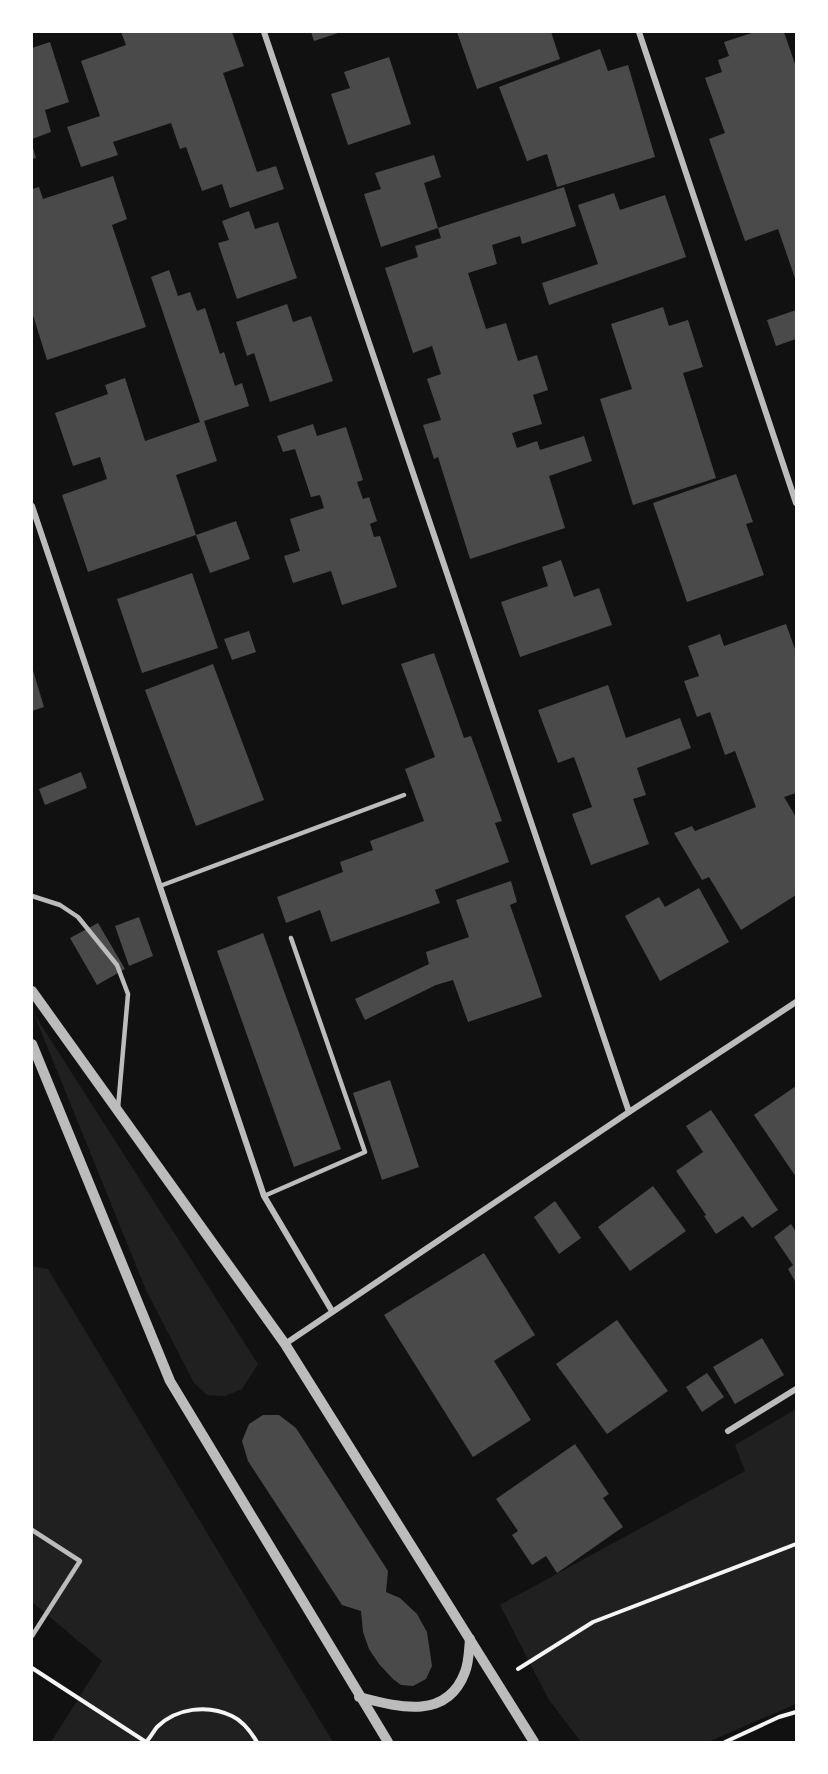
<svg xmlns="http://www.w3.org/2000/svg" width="828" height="1774" font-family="Inter,sans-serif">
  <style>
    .green { fill: #202020 }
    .building { fill: #4a4a4a }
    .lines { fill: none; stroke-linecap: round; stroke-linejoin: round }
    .path { stroke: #f5f5f5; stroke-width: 4 }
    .service { stroke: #bcbcbc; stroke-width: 4.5 }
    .minor { stroke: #bcbcbc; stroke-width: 6 }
    .tertiary { stroke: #bcbcbc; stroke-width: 10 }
  </style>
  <rect width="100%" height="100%" fill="#111"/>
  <g class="green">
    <polygon points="34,1014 258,1364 242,1389 225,1396 207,1395 194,1383 146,1290"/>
    <polygon points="32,1266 48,1269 333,1742 51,1742 102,1661 32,1602"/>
    <polygon points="796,1409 796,1704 708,1742 581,1742 549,1700 500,1605 745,1471 735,1445"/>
  </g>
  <g class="building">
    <polygon points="121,32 232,32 244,66 223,73 257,172 276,166 284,189 230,208 222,184 202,191 186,147 180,149 171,123 113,142 118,155 81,167 67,127 100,116 81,61 126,45"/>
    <polygon points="311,32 341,32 314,41"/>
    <polygon points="457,32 551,32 560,59 477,89"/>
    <polygon points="755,32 784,32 796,67 796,281 778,229 745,241 709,139 725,133 705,78 722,72 718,60 729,56 724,42"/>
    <polygon points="50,42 69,102 45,110 51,132 32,139 32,48"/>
    <polygon points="600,49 608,71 628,65 655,157 557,187 547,154 527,161 499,87"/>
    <polygon points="389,57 411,124 348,145 331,94 350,88 344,72"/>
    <polygon points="32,145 36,158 32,159"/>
    <polygon points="434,155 441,177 424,183 438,228 381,247 364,194 381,189 375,173"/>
    <polygon points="113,176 127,219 112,225 146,327 47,360 32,312 32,189 39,187 43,199"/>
    <polygon points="564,187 576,226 522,244 520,236 492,245 497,264 468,273 486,329 506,323 518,361 537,355 548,390 533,395 542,424 512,433 517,448 537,441 540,450 584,436 592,461 549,476 565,528 470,559 438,457 434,459 423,425 441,420 427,379 441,374 432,346 413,353 385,268 418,257 415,246 441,238 438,228"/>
    <polygon points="614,193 620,210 665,195 686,257 549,305 542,283 598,264 578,205"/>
    <polygon points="249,211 255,229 278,222 297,278 237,299 218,243 229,240 222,221"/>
    <polygon points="169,270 178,296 190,292 197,311 205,308 220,354 224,352 235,386 242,383 249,406 204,421 217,461 176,475 196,535 88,572 62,495 107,479 100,457 73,466 55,413 108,394 105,385 125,378 145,441 200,422 151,277"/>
    <polygon points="287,304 293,322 311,316 333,381 270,402 254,353 247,356 236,322"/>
    <polygon points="663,307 669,326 688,320 703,367 683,373 716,478 633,505 600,399 632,389 611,324"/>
    <polygon points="796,310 796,339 776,346 767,320"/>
    <polygon points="313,424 317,436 346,427 363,480 357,482 363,499 369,497 377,521 370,524 374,537 380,536 397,587 342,605 331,571 293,583 284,556 300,551 290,519 324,508 320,495 311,497 295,449 283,452 277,436"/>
    <polygon points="736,474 753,522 746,524 764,575 687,602 653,503"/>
    <polygon points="236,521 250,559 210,573 196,535"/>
    <polygon points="561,560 574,597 599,588 612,625 520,657 501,602 548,586 542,567"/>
    <polygon points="192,573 218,648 142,673 117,599"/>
    <polygon points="786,624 796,652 796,793 784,797 796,817 796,895 741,930 709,877 702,880 674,833 692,826 695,831 756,807 735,751 725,755 710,712 697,717 684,681 699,676 688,646 720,634 724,646"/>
    <polygon points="249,631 256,652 232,660 224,639"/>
    <polygon points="434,653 464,738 471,736 502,821 495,823 509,862 435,890 440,903 331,942 320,910 286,923 277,897 343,872 340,862 373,850 370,841 424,821 405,769 435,757 401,664"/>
    <polygon points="213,664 264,800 196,826 145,690"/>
    <polygon points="32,667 44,707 32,711"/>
    <polygon points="608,685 626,738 680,718 691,748 637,768 646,795 633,799 649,844 591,865 572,814 592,807 574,757 558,763 538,710"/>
    <polygon points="81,772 87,788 45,805 39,789"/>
    <polygon points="511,881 517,902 510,905 542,997 468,1022 453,980 436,985 365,1020 355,999 429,964 426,952 469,937 456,900"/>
    <polygon points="699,888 729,942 660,981 625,916 659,897 665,907"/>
    <polygon points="139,917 153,956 129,966 115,926"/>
    <polygon points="98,923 125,969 97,985 70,938"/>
    <polygon points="263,933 341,1149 294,1167 217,951"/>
    <polygon points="390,1080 419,1167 382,1180 353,1093"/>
    <polygon points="796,1086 796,1177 754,1115"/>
    <polygon points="711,1110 778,1210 752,1228 743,1216 716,1234 704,1216 706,1215 676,1171 703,1152 686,1126"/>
    <polygon points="653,1186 686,1231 630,1271 598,1227"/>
    <polygon points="555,1201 581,1238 559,1254 534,1217"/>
    <polygon points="791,1224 796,1232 796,1283 788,1269 793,1265 774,1237"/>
    <polygon points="484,1253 535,1335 494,1361 531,1420 473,1457 384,1315"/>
    <polygon points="617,1320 668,1391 607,1434 556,1364"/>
    <polygon points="762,1338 784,1375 735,1404 713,1367"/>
    <polygon points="707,1373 724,1397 702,1412 686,1387"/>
    <polygon points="263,1415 279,1415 296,1428 388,1571 386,1592 400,1598 417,1614 427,1632 432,1666 426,1679 413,1686 401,1685 393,1679 379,1664 369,1649 363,1632 361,1611 342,1605 248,1461 242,1441 249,1424"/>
    <polygon points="575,1444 609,1494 603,1498 623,1527 557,1573 546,1556 532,1565 512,1535 518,1531 496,1499"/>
  </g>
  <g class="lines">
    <g class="path">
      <polyline points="32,1668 146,1742"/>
      <polyline points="518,1669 593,1622 796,1544"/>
      <path d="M146,1742C150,1738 153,1732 157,1727C176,1708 208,1704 232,1716C243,1721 251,1732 257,1742"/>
      <polyline points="725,1742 779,1717 796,1712"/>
    </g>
    <g class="service">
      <polyline points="160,886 404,795"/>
      <polyline points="32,896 60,905 78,917 117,965 128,994 118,1108"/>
      <polyline points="264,1196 365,1152 291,938"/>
      <polyline points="32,1530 80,1561 32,1636"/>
    </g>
    <g class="minor">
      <polyline points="264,32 629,1112"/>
      <polyline points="639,32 796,503"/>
      <polyline points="32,506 264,1196 332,1311"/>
      <polyline points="285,1344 629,1112 796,1002"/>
      <polyline points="728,1431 796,1389"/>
    </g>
    <g class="tertiary">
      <polyline points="32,991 285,1344 534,1742"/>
      <polyline points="32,1044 170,1381 388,1742"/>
      <path d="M359,1697C398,1707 447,1721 465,1672C469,1662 469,1649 470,1639"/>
    </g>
  </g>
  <rect width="828" height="1774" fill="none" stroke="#ffffff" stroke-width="66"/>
</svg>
